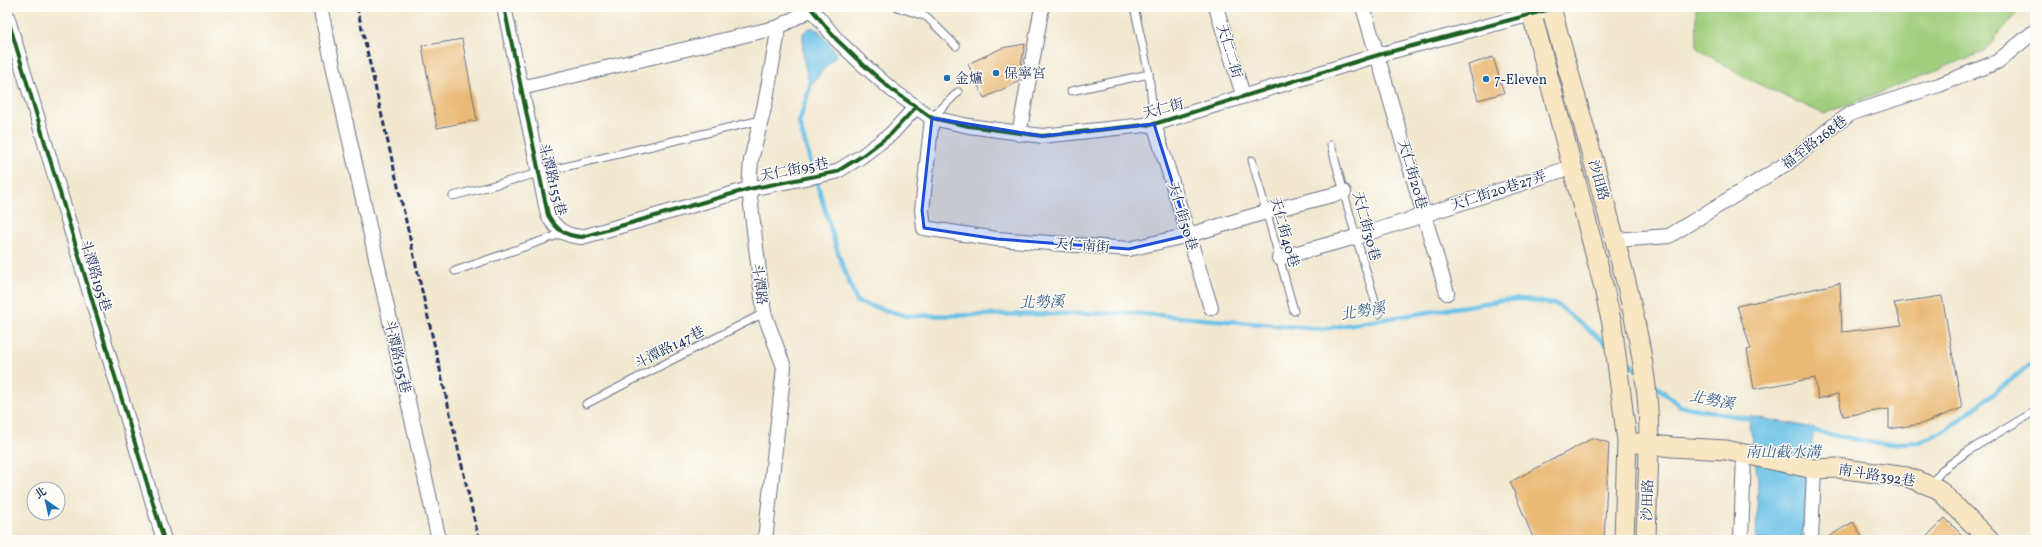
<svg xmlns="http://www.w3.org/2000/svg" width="2042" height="547" font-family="Vollkorn,'Noto Serif TC',serif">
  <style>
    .green { fill: #a1cf7d; stroke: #5e7f6e }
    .water { fill: #69c1e7; stroke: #4278a2 }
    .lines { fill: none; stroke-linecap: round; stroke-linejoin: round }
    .stream { stroke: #69c1e7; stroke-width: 4.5 }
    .building { fill: #eab975 }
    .lane-casing { stroke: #667086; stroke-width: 9 }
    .street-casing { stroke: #667086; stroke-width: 16 }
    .secondary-casing { stroke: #667086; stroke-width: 21 }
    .lane { stroke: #fff; stroke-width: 7 }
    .street { stroke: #fff; stroke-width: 14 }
    .secondary { stroke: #f9e7c3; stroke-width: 19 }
    .rail { stroke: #1b2f5e; stroke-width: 3; stroke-dasharray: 6 3; stroke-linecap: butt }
    .cycleway-casing { stroke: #fdfcf7; stroke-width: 6 }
    .cycleway { stroke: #1b5e20; stroke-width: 4 }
    .marked { fill: #1d4ed8; fill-opacity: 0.2; stroke: #1d4ed8; stroke-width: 3; stroke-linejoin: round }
    .poi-dot { fill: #1f6fb2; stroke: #fdfcf7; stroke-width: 1.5 }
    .labels { text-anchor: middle; stroke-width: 3; stroke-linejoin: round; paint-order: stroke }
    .street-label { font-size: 14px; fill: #1b2f5e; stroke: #fdfcf7 }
    .poi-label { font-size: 14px; fill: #1b2f5e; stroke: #fdfcf7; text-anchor: start }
    .water-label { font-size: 15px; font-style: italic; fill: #325b87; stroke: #fdfcf7 }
  </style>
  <rect width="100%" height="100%" fill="#fdfcf7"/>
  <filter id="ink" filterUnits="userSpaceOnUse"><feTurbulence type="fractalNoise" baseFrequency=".025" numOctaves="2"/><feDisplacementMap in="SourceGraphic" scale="8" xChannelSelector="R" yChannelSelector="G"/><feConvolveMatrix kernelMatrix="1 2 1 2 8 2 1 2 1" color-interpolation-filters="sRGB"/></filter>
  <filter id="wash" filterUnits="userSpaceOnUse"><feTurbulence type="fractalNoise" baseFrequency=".012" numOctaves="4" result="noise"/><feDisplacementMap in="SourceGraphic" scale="16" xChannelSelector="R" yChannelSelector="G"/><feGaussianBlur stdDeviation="0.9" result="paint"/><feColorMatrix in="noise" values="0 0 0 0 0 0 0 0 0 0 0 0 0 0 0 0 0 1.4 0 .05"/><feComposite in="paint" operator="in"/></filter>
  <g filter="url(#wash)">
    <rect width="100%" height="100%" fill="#f2e8d0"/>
    <polygon class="green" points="1696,7 2022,7 1983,52 1824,114 1743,77 1697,48"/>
    <g class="water">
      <polygon points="811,27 819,31 837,54 810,86 803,58 803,33"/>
      <polygon points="1749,416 1814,428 1805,500 1802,540 1756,540 1758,481"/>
    </g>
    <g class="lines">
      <g class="stream">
        <polyline points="810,86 799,123 838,253 857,302 907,316 1132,313 1322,329 1504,300 1524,299 1558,305 1609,346"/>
        <polyline points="1622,357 1638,371"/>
        <polyline points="1651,382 1680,406 1756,420"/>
        <polyline points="1808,430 1879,444 1919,442 1948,429 2035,361"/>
      </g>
    </g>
    <g id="blocks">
      <g class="building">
        <polygon points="462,39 477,120 437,128 422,46"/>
        <polygon points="1025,44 1018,82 984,98 968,64 1002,48"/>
        <polygon points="1493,57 1504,93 1478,100 1468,65"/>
        <polygon points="1840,283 1842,332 1902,325 1894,303 1942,296 1962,408 1921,424 1889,429 1889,409 1843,416 1838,394 1818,399 1815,378 1754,389 1747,350 1751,349 1737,306"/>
        <polygon points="1593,438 1609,443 1604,540 1534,540 1510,482"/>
        <polygon points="1945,518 1967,540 1923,540"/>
        <polygon points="1853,522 1864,540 1823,540"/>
      </g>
    </g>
  </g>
  <g filter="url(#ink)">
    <use href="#blocks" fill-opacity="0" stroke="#667086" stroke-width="1"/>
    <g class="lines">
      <g class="lane-casing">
        <g id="lane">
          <polyline points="897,7 927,17 956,46"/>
          <polyline points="1134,7 1149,74 1154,124"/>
          <polyline points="1071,91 1149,74"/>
          <polyline points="932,118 958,92"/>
          <polyline points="1331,145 1356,237 1379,314"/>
          <polyline points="1252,160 1294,311"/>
          <polyline points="453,196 539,173 761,120"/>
          <polyline points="455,271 564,233"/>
          <polyline points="586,404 764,313"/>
          <polyline points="1931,485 1942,470 1968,451 2035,411"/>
        </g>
      </g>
      <g class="street-casing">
        <g id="street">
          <polyline points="320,7 439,540"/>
          <path d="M504,7L548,215C556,230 566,236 582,237L749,189L836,172L862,156L891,134L916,107"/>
          <polyline points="810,7 836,39 858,60 892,90 932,118 969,126 1042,136 1154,124 1378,55 1551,9"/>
          <polyline points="1216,7 1243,95"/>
          <polyline points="1363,7 1447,293"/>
          <polyline points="7,16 164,540"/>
          <polyline points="521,88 779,27"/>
          <polyline points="932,118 922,210 924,228 997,239 1129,249 1189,235 1266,212 1344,192"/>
          <polyline points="1154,124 1211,308"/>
          <polyline points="1019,134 1042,7"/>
          <polyline points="1616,240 1669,236 1789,162 1833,126 1852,113 1939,85 1997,62 2035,31"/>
          <polyline points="1279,258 1356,237 1572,167"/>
          <polyline points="765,540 784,367 764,313 749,189 751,160 765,104 779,27 811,9"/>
          <polyline points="1741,540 1744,455"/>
          <polyline points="1811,540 1814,469"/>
        </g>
      </g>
      <g class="secondary-casing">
        <g id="secondary">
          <polyline points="1530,7 1602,280 1612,324 1627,441 1624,540"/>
          <path d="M1551,7C1568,71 1587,135 1604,200C1621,261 1638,322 1646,386C1652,437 1647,489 1646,540"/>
          <polyline points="1637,443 1672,447 1726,450 1814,469 1837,468 1907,477 1938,489 1989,540"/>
        </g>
      </g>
      <use href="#lane" class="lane"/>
      <use href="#street" class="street"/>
      <use href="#secondary" class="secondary"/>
      <polyline class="rail" points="357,7 479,540"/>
      <g class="cycleway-casing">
        <g id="cycleway">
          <path d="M504,7L548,215C556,230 566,236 582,237L749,189L836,172L862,156L891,134L916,107"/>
          <polyline points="810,7 836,39 858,60 892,90 932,118 969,126 1042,136 1154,124 1378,55 1551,9"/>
          <polyline points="7,16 164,540"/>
        </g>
      </g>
      <use href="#cycleway" class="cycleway"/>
    </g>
  </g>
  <path class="marked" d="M932,118L1042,136L1154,124L1189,235L1129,249L997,239L924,228L922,210Z"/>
  <g class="poi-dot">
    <circle cx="996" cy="73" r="4"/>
    <circle cx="947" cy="78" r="4"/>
    <circle cx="1486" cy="79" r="4"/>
  </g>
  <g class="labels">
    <g class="street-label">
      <text transform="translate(1230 51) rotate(73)" y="5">天仁二街</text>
      <text transform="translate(1163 108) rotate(-15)" y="5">天仁街</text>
      <text transform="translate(1814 142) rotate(-37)" y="5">福至路268巷</text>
      <text transform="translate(794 169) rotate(-11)" y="5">天仁街95巷</text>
      <text transform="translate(1413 174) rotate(74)" y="5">天仁街20巷</text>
      <text transform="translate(553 179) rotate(76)" y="5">斗潭路155巷</text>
      <text transform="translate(1599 180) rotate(74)" y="5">沙田路</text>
      <text transform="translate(1498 190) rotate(-18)" y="5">天仁街20巷27弄</text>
      <text transform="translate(1183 216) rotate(73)" y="5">天仁街50巷</text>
      <text transform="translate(1367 226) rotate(75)" y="5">天仁街30巷</text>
      <text transform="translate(1285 232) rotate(74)" y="5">天仁街40巷</text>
      <text transform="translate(1082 245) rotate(4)" y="5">天仁南街</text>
      <text transform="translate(96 275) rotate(73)" y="5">斗潭路195巷</text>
      <text transform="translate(760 284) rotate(83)" y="5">斗潭路</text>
      <text transform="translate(669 347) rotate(-27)" y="5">斗潭路147巷</text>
      <text transform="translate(398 356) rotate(77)" y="5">斗潭路195巷</text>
      <text transform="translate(1877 475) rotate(9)" y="5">南斗路392巷</text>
      <text transform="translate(1647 500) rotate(-88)" y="5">沙田路</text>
    </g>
    <g class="poi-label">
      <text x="1004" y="78">保寧宮</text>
      <text x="955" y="83">金爐</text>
      <text x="1494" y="84">7-Eleven</text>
    </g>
    <g class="water-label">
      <text transform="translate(1042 302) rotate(-1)" y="5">北勢溪</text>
      <text transform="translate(1363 311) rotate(-9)" y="5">北勢溪</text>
      <text transform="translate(1712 400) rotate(11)" y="5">北勢溪</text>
      <text x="1783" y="457">南山截水溝</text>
    </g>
  </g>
  <rect width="2042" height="547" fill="none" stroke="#fdfcf7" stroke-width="24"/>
  <g transform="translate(46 501) rotate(326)"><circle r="19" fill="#fdfcf7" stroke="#a3aaba"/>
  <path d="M0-3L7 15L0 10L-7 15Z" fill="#1f6fb2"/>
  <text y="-6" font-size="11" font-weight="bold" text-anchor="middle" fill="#1b2f5e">北</text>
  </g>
</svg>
